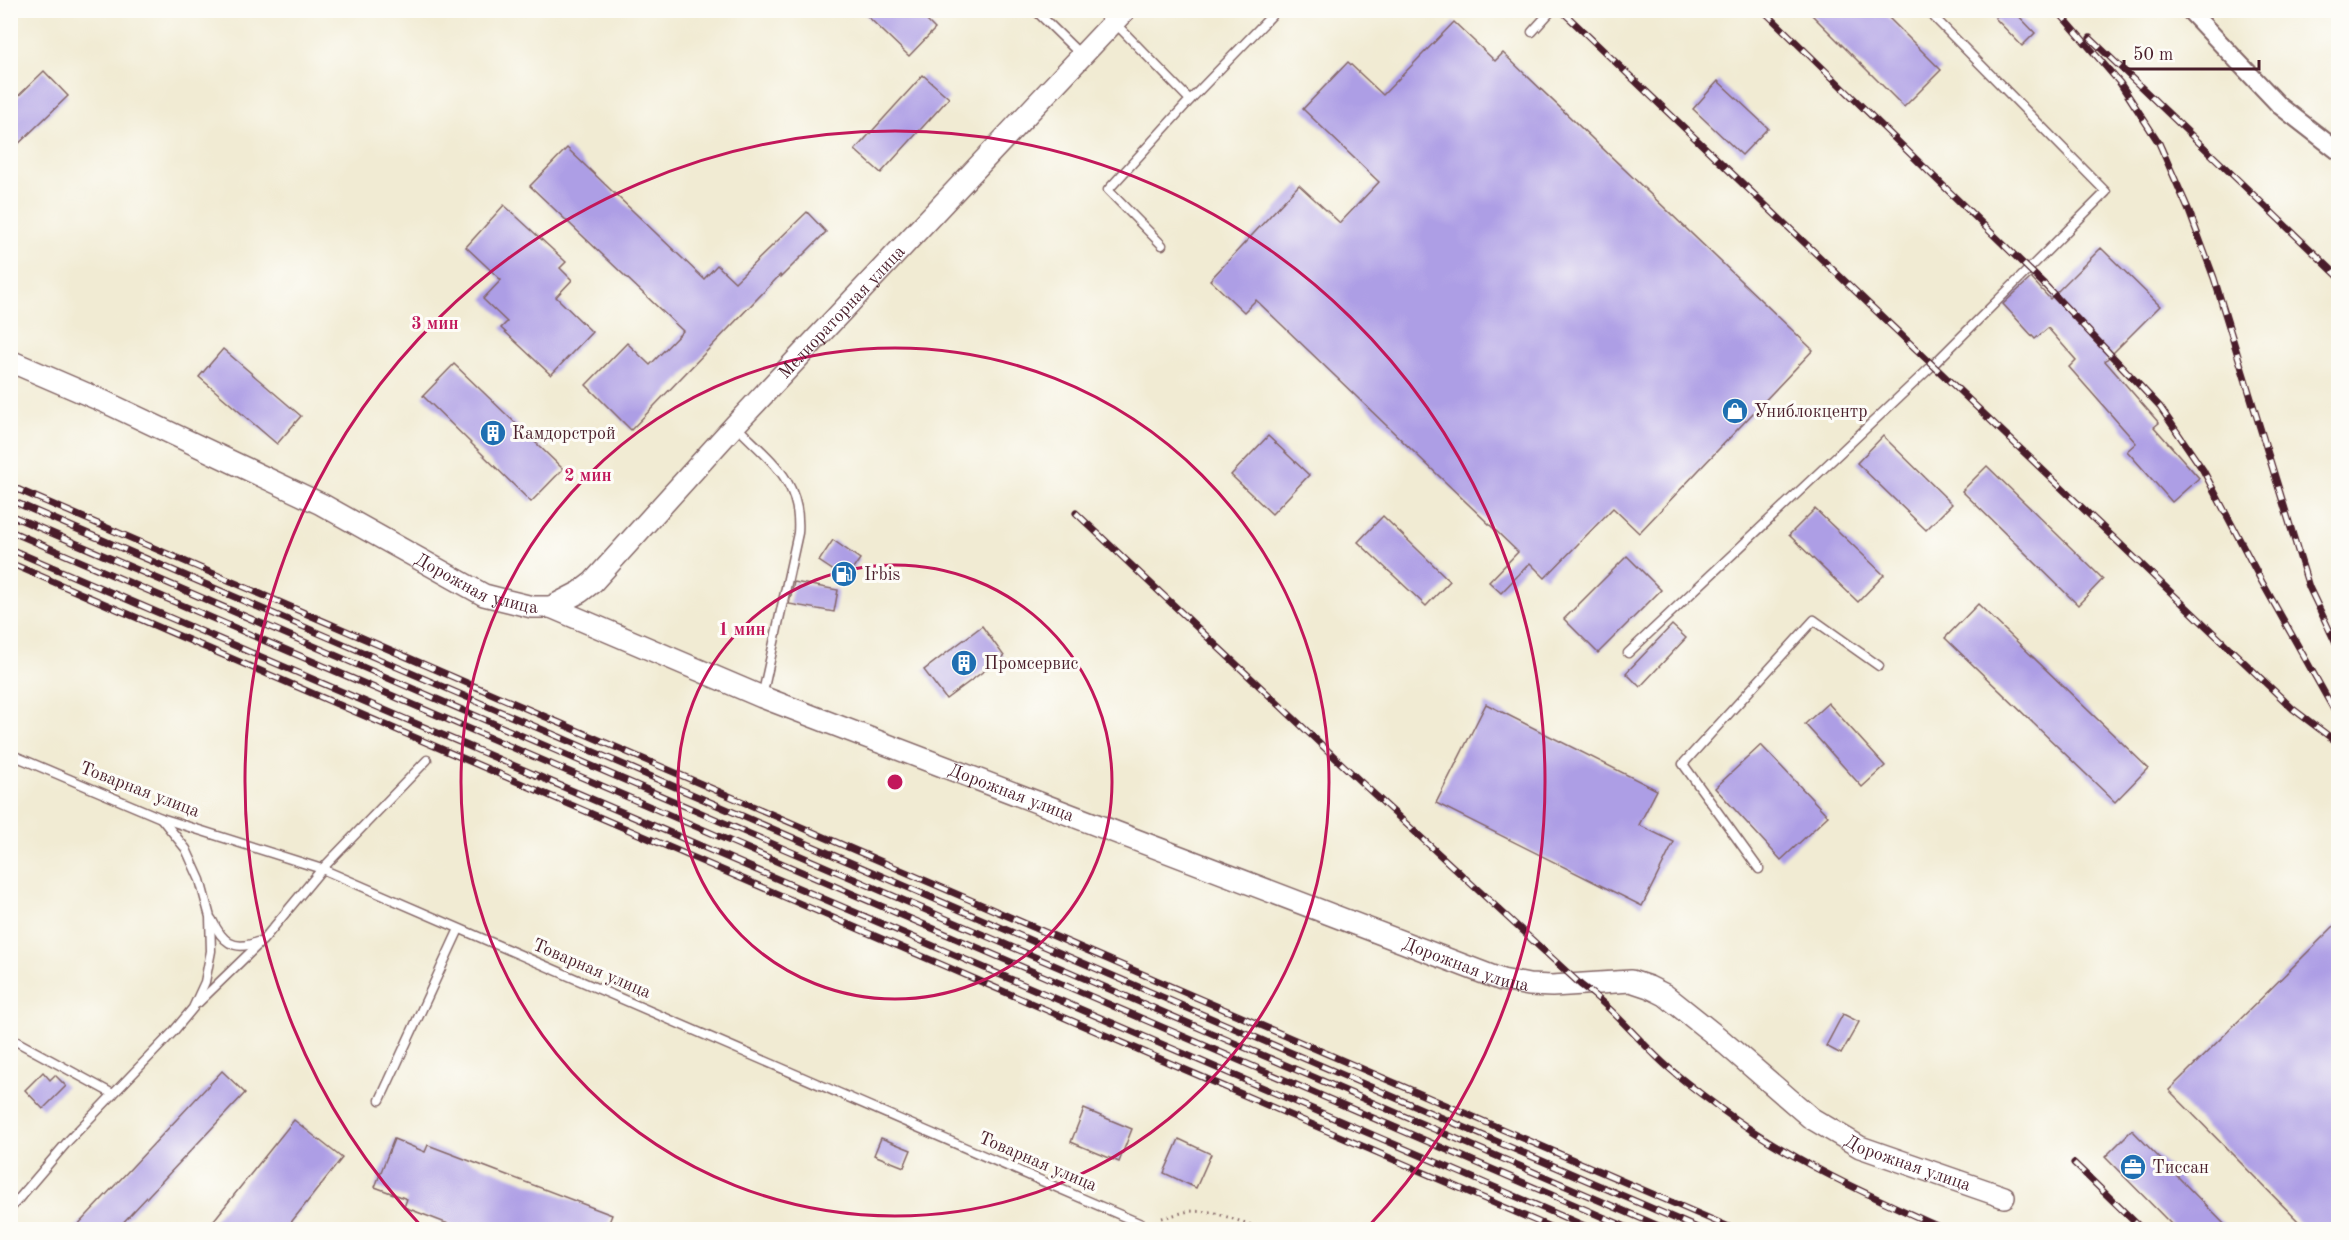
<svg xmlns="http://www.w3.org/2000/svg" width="2349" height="1240" font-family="'Old Standard TT',serif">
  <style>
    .building { fill: #ad9ee5 }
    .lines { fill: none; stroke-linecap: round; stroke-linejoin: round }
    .service-casing { stroke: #846666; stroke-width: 11 }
    .minor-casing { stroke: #846666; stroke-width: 20 }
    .tertiary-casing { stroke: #846666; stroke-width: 24 }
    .path { stroke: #846666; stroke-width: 3; stroke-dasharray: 1.5 4.5; stroke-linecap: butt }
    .service { stroke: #fff; stroke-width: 8 }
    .minor { stroke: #fff; stroke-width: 16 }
    .tertiary { stroke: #fff; stroke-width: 21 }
    .rail-casing { stroke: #4a1f2b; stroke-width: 7 }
    .rail { stroke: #fdfcf7; stroke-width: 4.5; stroke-dasharray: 14; stroke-linecap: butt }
    .ring { fill: none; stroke: #c2185b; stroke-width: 3 }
    .labels { text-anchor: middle; stroke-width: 6; stroke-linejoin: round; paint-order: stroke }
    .street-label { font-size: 18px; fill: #4a1f2b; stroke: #fdfcf7 }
    .poi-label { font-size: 18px; fill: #4a1f2b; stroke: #fdfcf7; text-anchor: start }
    .centre { fill: #c2185b; stroke: #fdfcf7; stroke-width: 3 }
    .ring-label { font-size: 18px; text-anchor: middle; font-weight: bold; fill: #c2185b; stroke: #fdfcf7; stroke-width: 6; stroke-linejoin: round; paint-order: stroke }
  </style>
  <rect width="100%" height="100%" fill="#fdfcf7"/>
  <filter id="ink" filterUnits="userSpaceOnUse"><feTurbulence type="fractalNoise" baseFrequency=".0167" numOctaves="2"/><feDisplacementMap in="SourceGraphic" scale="12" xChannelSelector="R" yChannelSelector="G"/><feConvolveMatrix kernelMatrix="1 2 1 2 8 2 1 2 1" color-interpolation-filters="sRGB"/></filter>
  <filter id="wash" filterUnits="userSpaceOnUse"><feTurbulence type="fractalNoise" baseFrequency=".008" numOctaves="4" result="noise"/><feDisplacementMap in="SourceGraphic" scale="24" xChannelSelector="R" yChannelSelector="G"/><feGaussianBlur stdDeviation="1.35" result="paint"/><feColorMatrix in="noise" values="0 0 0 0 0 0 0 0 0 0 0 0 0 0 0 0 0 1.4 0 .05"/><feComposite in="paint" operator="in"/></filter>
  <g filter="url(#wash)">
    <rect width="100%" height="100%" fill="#f1ebd3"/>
    <g id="blocks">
      <g class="building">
        <polygon points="861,10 916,10 935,29 909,56"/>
        <polygon points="1807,10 1881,10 1941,70 1904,107"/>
        <polygon points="2003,10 2013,10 2035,33 2022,46 1995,18"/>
        <polygon points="1454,22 1495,61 1503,53 1813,350 1639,533 1613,508 1545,578 1530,563 1501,593 1489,582 1518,552 1256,300 1244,312 1210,280 1299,185 1340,223 1379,182 1303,109 1348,62 1383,95"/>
        <polygon points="44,71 68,96 10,152 10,104"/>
        <polygon points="923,75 949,98 881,173 855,150"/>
        <polygon points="1718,81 1768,128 1742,155 1693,109"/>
        <polygon points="567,148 704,279 717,265 735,282 807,212 826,232 781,277 780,275 631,430 586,385 627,343 650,365 683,331 530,186"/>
        <polygon points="504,205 566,262 560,268 572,280 556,297 592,332 551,375 501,328 507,322 483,299 501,280 466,247"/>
        <polygon points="2101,248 2160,306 2105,361 2159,423 2154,427 2199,478 2172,502 2127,451 2136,443 2069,367 2076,360 2048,328 2035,339 2003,304 2031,278 2050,299"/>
        <polygon points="223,349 301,416 277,444 199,377"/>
        <polygon points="454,364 563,469 531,502 423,396"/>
        <polygon points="1268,436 1309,475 1272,514 1231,475"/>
        <polygon points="1883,436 1952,504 1926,530 1857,463"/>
        <polygon points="1987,466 2103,579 2078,605 1962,491"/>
        <polygon points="1815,509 1884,575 1858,602 1789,535"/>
        <polygon points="1383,516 1450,581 1426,606 1358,542"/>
        <polygon points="833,540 860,559 846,579 819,561"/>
        <polygon points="1627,556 1661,590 1598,653 1564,619"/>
        <polygon points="794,582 838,590 834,612 789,604"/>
        <polygon points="1978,604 2148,768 2115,802 1945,638"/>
        <polygon points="1672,625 1686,638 1640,687 1626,673"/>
        <polygon points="982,626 1004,656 946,699 924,670"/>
        <polygon points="1828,703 1885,766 1862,787 1805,724"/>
        <polygon points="1486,704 1657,790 1639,825 1674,842 1642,906 1436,803"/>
        <polygon points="1761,745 1828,816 1781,860 1715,788"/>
        <polygon points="2338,922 2338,1230 2307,1230 2169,1090"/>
        <polygon points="1843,1014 1859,1022 1841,1054 1826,1046"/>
        <polygon points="222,1071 245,1093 116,1230 73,1230"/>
        <polygon points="43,1072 50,1080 55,1075 66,1086 43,1109 25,1090"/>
        <polygon points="1084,1109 1132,1129 1119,1162 1071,1142"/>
        <polygon points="294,1120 342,1158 285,1230 206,1230"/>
        <polygon points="2132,1130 2230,1230 2177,1230 2105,1157"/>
        <polygon points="881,1138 911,1150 904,1167 874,1155"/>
        <polygon points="394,1139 425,1152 428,1145 612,1215 606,1230 464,1230 404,1207 407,1199 375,1187"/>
        <polygon points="1179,1139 1211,1154 1196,1188 1164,1173"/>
      </g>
    </g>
  </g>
  <g filter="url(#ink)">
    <use href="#blocks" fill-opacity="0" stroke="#846666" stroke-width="1.5"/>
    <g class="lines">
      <g class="service-casing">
        <g id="service">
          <polyline points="1035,10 1082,56"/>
          <polyline points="1114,22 1190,100 1108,190 1162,245"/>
          <polyline points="1532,32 1552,10"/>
          <polyline points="1190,100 1277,10"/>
          <path d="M735,425C769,460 802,480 798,533L762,697"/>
          <polyline points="1628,653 1933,365 2106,192 1927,10"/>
          <polyline points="10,754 161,818 322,869 1155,1230"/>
          <polyline points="1759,869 1683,764 1814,620 1879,666"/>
          <path d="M212,920C222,941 233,952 257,942"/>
          <polyline points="198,1003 263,940 322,869 427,760"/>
          <polyline points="10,1038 113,1094"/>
          <polyline points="380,1100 459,929"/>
          <polyline points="10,1209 69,1140 173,1032 193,1008 205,982 211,951 210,917 200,880 186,849 161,818"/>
        </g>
      </g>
      <g class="minor-casing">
        <polyline id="minor" points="2189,10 2280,106 2338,151"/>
      </g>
      <g class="tertiary-casing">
        <g id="tertiary">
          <path id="s1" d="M10,361L105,402L321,504L484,595L532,607H551L762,697L1502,980L1529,985L1552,986L1631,981L1649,987L1665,995L1720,1039L1811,1118L1860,1147L2004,1197"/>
          <path id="s2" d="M551,607L580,592L593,582L735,425L1125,10"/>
        </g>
      </g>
      <polyline class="path" points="1162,1218 1189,1211 1212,1212 1267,1230"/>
      <use href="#service" class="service"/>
      <use href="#minor" class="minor"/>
      <use href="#tertiary" class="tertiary"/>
      <g class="rail-casing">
        <g id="rail">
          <polyline points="1763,10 2043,283 2160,407 2203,470 2262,582 2338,717"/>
          <polyline points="2057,10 2120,83 2159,143 2189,211 2214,278 2309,587 2338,648"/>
          <polyline points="1564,13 2293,709 2338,743"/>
          <polyline points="2090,38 2338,276"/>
          <polyline points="10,486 1736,1230"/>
          <polyline points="10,500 1702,1230"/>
          <path d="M1076,513L1362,783L1581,985C1610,1006 1632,1033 1657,1057C1676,1076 1700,1093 1721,1109C1790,1160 1868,1195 1946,1230"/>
          <polyline points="10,515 1668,1230"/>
          <polyline points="10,531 1633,1230"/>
          <polyline points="10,549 1594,1230"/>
          <polyline points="10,563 1557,1230"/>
          <polyline points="2074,1163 2143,1230"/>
        </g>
      </g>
      <use href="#rail" class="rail"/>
    </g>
  </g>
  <g class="ring">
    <circle cx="895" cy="782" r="217"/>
    <circle cx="895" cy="782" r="434"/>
    <path d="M424 1229A650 650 0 1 1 1366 1229"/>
  </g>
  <defs>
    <g id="shop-disc" transform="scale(1.35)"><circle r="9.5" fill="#1f6fb2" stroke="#fdfcf7"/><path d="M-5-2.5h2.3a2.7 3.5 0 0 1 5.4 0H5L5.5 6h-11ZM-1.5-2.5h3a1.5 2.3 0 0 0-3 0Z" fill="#fff"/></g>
    <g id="building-disc" transform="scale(1.35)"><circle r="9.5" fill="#1f6fb2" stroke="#fdfcf7"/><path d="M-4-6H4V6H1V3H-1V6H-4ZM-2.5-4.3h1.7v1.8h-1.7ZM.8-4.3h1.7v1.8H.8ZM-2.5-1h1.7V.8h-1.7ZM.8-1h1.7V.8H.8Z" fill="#fff"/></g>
    <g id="fuel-disc" transform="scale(1.35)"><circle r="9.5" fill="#1f6fb2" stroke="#fdfcf7"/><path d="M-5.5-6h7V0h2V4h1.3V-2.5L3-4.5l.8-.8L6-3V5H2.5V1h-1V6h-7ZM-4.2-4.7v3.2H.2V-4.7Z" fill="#fff"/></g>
    <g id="office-disc" transform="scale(1.35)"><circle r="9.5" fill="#1f6fb2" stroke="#fdfcf7"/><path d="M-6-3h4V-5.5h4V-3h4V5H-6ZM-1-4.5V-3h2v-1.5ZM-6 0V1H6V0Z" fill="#fff"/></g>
  </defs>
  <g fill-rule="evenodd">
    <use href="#shop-disc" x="1735" y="411"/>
    <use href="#building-disc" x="493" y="433"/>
    <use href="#fuel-disc" x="844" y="574"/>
    <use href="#building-disc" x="964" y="663"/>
    <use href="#office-disc" x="2133" y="1167"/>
  </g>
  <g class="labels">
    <g class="street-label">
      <text dy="6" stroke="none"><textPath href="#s2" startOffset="416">Мелиораторная улица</textPath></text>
      <text dy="6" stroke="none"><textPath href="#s1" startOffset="518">Дорожная улица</textPath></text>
      <text transform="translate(140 789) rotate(21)" y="6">Товарная улица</text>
      <text dy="6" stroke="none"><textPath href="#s1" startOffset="1094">Дорожная улица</textPath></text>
      <text dy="6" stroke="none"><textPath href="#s1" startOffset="1580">Дорожная улица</textPath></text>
      <text transform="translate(592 968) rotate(23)" y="6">Товарная улица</text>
      <text transform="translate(1038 1161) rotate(23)" y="6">Товарная улица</text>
      <text dy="6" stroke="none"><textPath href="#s1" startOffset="2084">Дорожная улица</textPath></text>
    </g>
    <g class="poi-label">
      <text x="1754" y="417">Униблокцентр</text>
      <text x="512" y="439">Камдорстрой</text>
      <text x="864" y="580">Irbis</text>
      <text x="984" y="669">Промсервис</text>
      <text x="2152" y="1173">Тиссан</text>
    </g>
  </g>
  <circle cx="895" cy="782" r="9" class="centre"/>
  <g class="ring-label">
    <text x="435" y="329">3 мин</text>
    <text x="588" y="481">2 мин</text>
    <text x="742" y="635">1 мин</text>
  </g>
  <rect width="2349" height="1240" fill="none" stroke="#fdfcf7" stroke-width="36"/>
  <path d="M2124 60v9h135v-9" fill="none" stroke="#4a1f2b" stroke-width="3"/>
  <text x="2133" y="60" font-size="18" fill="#4a1f2b" stroke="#fdfcf7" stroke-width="4.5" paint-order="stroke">50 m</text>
</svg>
